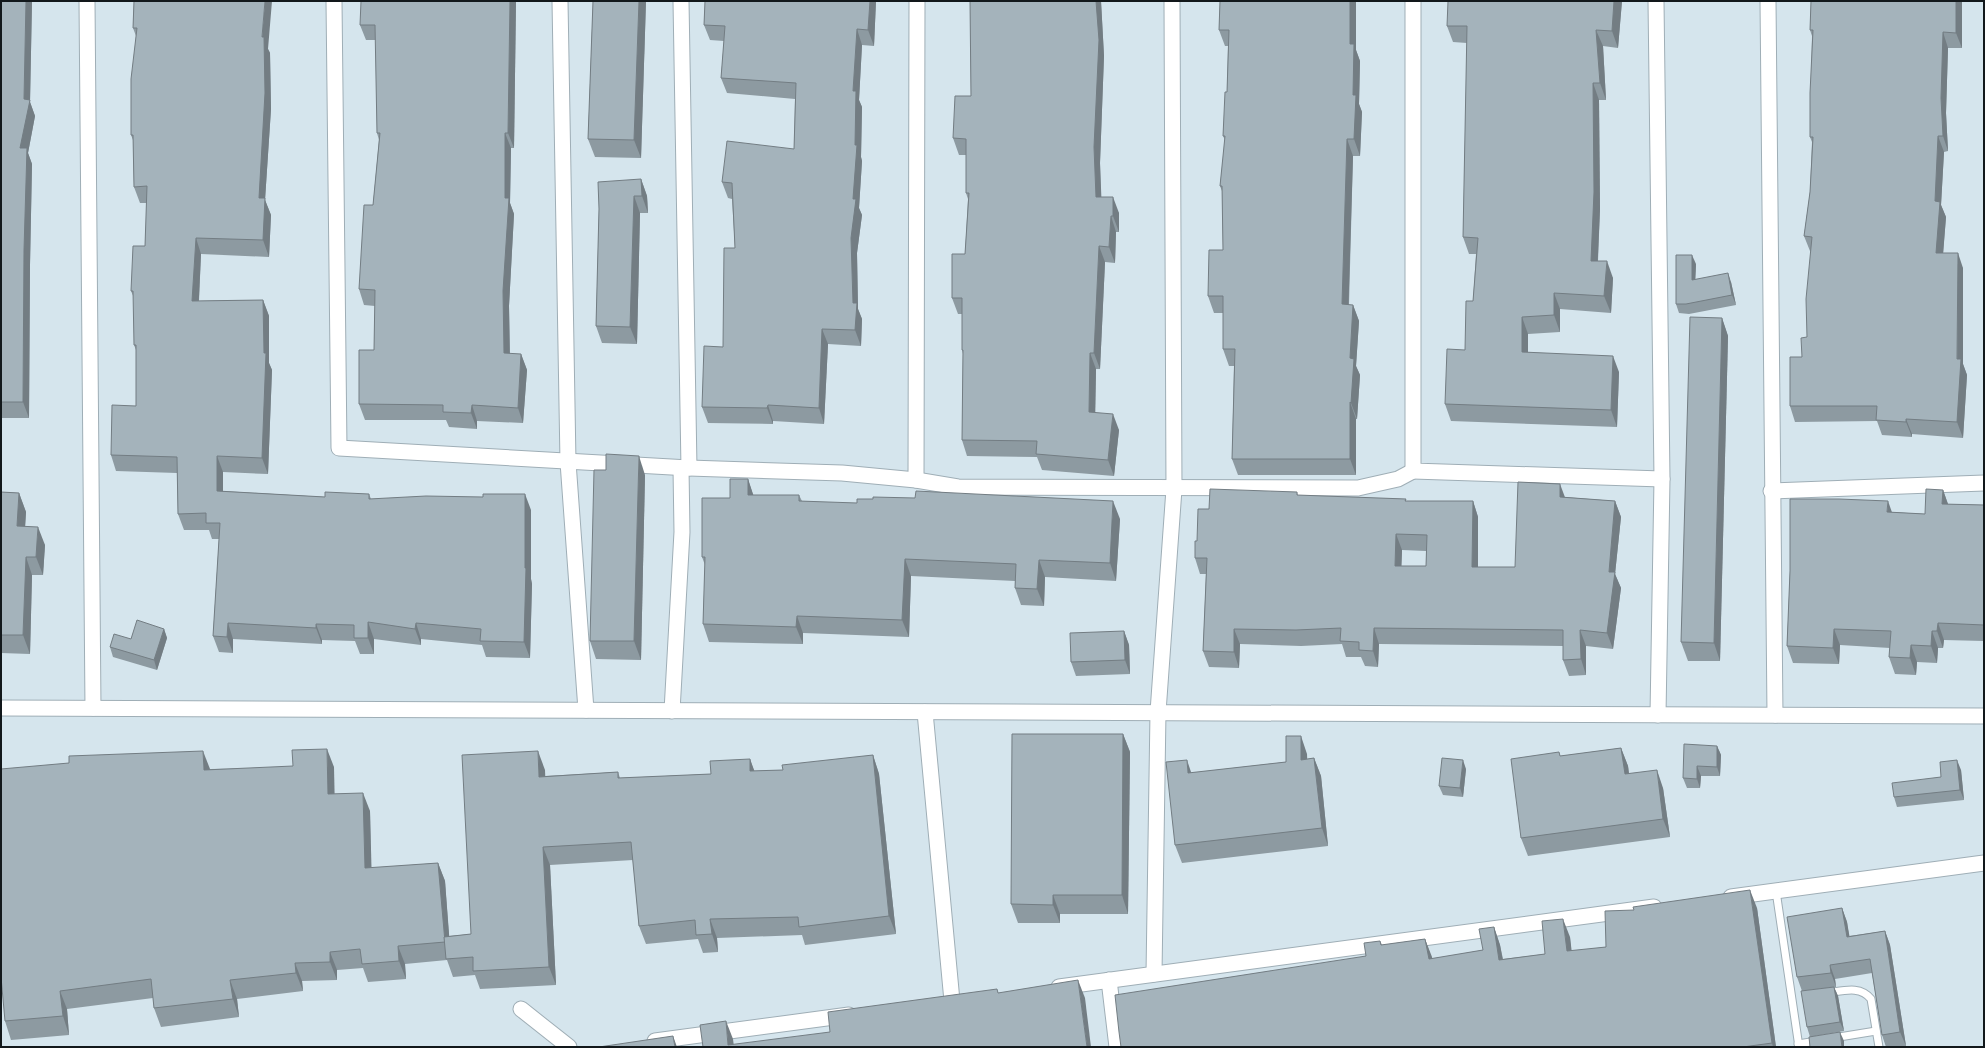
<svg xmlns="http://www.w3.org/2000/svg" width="1985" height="1048" font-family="'PT Sans',sans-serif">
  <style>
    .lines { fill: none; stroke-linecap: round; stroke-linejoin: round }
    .lane-casing { stroke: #9faeb6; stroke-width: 9 }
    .street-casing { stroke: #9faeb6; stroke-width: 17 }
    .lane { stroke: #fff; stroke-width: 7 }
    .street { stroke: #fff; stroke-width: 15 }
    .wall { fill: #8d9aa1; fill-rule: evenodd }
    .shaded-wall { fill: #737d83 }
    .building { fill: #a4b3bb; stroke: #737d83; fill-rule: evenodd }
  </style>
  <rect width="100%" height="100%" fill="#d5e5ed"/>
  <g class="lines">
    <g class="lane-casing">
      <g id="lane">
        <polyline points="1776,891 1799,1047"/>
        <path d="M1827,993C1843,991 1860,985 1871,999L1879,1047"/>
        <polyline points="1833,1038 1876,1031"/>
        <polyline points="1798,1044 1817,1041"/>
      </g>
    </g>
    <g class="street-casing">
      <g id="street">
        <polyline points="87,1 93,708"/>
        <polyline points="334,1 339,448 689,468 842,473 916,480 917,1"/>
        <polyline points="560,1 568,462 586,710"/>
        <polyline points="681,1 689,468"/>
        <polyline points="1413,1 1413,471 1662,479"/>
        <polyline points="1656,1 1662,479 1658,715"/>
        <polyline points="1768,1 1775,715"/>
        <polyline points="916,480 958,487 1358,488 1398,479 1413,471"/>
        <polyline points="1771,491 1984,483"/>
        <polyline points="1,708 1984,716"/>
        <polyline points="672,711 682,532 681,468"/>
        <polyline points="925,712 952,1001"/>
        <polyline points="1731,897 1984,863"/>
        <polyline points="1154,974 1158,712 1174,489 1172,1"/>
        <polyline points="1109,980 1117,1047"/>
        <polyline points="1059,987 1654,907"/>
        <polyline points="521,1009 569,1047"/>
        <polyline points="655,1041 849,1015"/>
      </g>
    </g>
    <use href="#lane" class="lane"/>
    <use href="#street" class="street"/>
  </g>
  <g class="wall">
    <polygon points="1,1 32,1 30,102 35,116 28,153 32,164 30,265 29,418 1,418"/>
    <polygon points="134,1 268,49 270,53 271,109 265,200 271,215 269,257 201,254 199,301 263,300 269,316 269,363 272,370 268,474 223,472 223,491 325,497 369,494 371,499 531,510 531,579 532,584 530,658 486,657 482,645 421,639 421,645 374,639 374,654 360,654 355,641 322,640 322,644 233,639 233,653 219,652 213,636 219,539 212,539 209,530 184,530 178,514 177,473 116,471 111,455 136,406 136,350 134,345 134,298 131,291 145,246 147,203 140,203 134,187 133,140 131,135 136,36 133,28"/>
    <polygon points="516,1 514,148 511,148 510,203 514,214 509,306 510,354 521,354 527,370 523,423 477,421 477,429 449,427 446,420 365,420 359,404 374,350 375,306 364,305 359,289 373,205 379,140 377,133 376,40 366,40 360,25"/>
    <polygon points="593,1 646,1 641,158 595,157 588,139"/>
    <polygon points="705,1 876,1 874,46 862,45 859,100 862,107 861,157 862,161 859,208 862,215 857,253 858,309 862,319 861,346 828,344 824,424 773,421 773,424 708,423 702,407 723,347 735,248 732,199 728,198 722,182 794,149 795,99 727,93 721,78 724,41 710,40 704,25"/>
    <polygon points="970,1 1101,1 1104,56 1100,163 1101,197 1119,213 1119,232 1116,232 1115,263 1105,262 1100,369 1096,369 1095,412 1119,430 1114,476 1042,470 1037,457 967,456 962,440 963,354 962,350 962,314 958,314 952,298 965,254 968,199 966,193 966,155 959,155 953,138 971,96"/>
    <polygon points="1220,1 1356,1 1356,50 1360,61 1359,104 1362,112 1360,156 1353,156 1349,305 1353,305 1359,321 1356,366 1360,375 1357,419 1356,419 1356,475 1238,475 1232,459 1234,366 1229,366 1223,349 1223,313 1214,313 1208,296 1223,250 1222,191 1220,186 1225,140 1223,136 1227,92 1228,46 1225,46 1219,30"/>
    <polygon points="1622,1 1618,48 1603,46 1606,100 1599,100 1600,209 1598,261 1613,278 1611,313 1560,309 1560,332 1528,334 1528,352 1619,372 1617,427 1451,421 1445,404 1465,350 1473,301 1476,254 1469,254 1463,237 1467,43 1453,42 1447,26"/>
    <polygon points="1811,1 1962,1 1962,48 1948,48 1946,113 1948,151 1944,152 1941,205 1946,217 1943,253 1963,268 1963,364 1967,375 1963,438 1912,434 1912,437 1882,435 1877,421 1795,422 1790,406 1807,337 1811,252 1810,251 1804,236 1810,192 1812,142 1810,137 1812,36 1810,30"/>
    <polygon points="641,179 647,196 648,213 640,213 637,344 602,343 596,326 599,209"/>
    <polygon points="1696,264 1695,279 1731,282 1736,305 1689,314 1679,313 1676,304"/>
    <polygon points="1722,318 1728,336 1720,661 1688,661 1681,642"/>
    <polygon points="606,470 645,475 641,660 596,659 590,641"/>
    <polygon points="748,479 753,495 799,495 802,501 1120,519 1116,581 1045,577 1044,606 1021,605 1015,588 1015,581 911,576 909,637 803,633 803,644 709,642 703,624 705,565 702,557 730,498"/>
    <polygon points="1943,490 1948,504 1984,505 1984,641 1944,640 1943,648 1938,648 1937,663 1917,662 1916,675 1895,674 1889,657 1890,648 1840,645 1839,664 1793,663 1787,646 1790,571 1892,512 1925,514"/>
    <polygon points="1,492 19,493 26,512 25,527 45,545 43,575 32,575 30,654 1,653"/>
    <path d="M1297,492L1298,496L1406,499V501H1473L1478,517V567H1515L1565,497L1615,501L1621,517L1615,574L1621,588L1613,649L1586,646V675L1569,676L1563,660V646L1379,644L1378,667L1365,666L1361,657H1346L1342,644L1301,646L1240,644L1239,668L1209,667L1203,651L1206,574H1200L1195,558L1197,541L1209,509ZM1402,550L1426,551V566H1401Z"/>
    <polygon points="164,629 167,638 157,670 113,657 110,647 131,639"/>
    <polygon points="1124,631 1129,645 1130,674 1076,676 1071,662"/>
    <polygon points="1123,734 1130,752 1128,914 1060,914 1060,923 1018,923 1011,904"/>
    <polygon points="1717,746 1721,755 1720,776 1701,776 1700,788 1687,788 1683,778"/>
    <polygon points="1621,748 1628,766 1629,773 1663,788 1670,837 1528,856 1521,838 1561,756"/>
    <polygon points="1307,754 1307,759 1314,758 1321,776 1328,846 1182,863 1175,845 1191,773 1286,762"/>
    <polygon points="873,755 879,774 896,934 805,945 802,935 717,938 718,952 703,953 698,939 646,944 639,926 633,860 550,865 556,985 480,989 475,975 453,977 447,960 405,964 406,979 368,982 363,968 337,970 337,980 302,981 303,991 237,999 239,1017 161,1027 154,1008 153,998 67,1009 69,1035 11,1040 5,1021 69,763 210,769 334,767 334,794 370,811 371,868 438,863 445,881 449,936 471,934 545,770 545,776 618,772 620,778 711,774 750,759 754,771 783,770"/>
    <polygon points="1466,769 1463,797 1443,795 1439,786"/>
    <polygon points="1961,770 1964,800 1897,807 1894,797"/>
    <polygon points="1757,908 1776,1047 1121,1047 1366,956 1380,941 1382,945 1425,939 1432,959 1483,950 1494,927 1500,945 1503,959 1545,954 1570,937 1571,951 1606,947"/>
    <polygon points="1842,908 1847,922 1849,936 1885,931 1890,945 1906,1046 1897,1047 1886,1047 1882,1035 1872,973 1835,979 1836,987 1802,991 1797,977"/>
    <polygon points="1834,987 1838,996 1844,1031 1810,1037 1807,1027"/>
  </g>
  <g class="shaded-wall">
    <polygon points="26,1 32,1 30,102 35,116 28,153 32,164 30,265 29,418 23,402 24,250 20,148 24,99"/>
    <polygon points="265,1 272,1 268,49 270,53 271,109 265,200 271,215 269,257 263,240 259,198 262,37"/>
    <polygon points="510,1 516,1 514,148 508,133"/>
    <polygon points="639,1 646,1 641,158 634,140"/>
    <polygon points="870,1 876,1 874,46 868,30"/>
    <polygon points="1096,1 1101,1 1104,56 1100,163 1102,213 1096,197 1094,147"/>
    <polygon points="1350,1 1356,1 1356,50 1360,61 1359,104 1362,112 1360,156 1354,139 1350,44"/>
    <polygon points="1614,1 1622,1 1618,48 1612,31"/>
    <polygon points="1956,1 1962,1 1962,48 1956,33"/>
    <polygon points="857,29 862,45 859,100 862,107 861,157 862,161 859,208 862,215 857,253 858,309 862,319 861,346 855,330 853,303 851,238 853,199 853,91"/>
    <polygon points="1596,30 1603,46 1606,100 1600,83"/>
    <polygon points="1943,32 1948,48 1946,113 1948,151 1943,136 1941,98"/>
    <polygon points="1593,83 1599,100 1600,209 1597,277 1591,261"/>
    <polygon points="505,133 511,148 510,203 514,214 509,306 510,369 504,353 503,291"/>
    <polygon points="1938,136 1944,152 1941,205 1946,217 1942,268 1936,253 1935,201"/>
    <polygon points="1347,139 1353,156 1348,321 1342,304"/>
    <polygon points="641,179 647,196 648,213 642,196"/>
    <polygon points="634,196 640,213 637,344 630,327"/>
    <polygon points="1113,197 1119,213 1119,232 1113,216"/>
    <polygon points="1111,216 1116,232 1115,263 1109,247"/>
    <polygon points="196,238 201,254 198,317 192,301"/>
    <polygon points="1099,246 1105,262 1100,369 1094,353"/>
    <polygon points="1958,253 1963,268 1963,364 1967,375 1963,438 1957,422"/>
    <polygon points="1692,255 1696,264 1695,289 1692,280"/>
    <polygon points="1607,261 1613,278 1611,313 1604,296"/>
    <polygon points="1728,273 1731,282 1736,305 1732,295"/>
    <polygon points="1554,293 1560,309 1560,332 1554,315"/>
    <polygon points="263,300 269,316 269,363 272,370 268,474 262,458 264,353"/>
    <polygon points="1353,305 1359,321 1356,366 1360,375 1357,419 1351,403 1350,358"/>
    <polygon points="1522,317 1528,334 1528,369 1522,352"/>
    <polygon points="1722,318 1728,336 1720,661 1714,643"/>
    <polygon points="822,329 828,344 824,424 819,408"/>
    <polygon points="1090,353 1096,369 1095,428 1089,412"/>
    <polygon points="521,354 527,370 523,423 518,408"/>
    <polygon points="1613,356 1619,372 1617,427 1611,410"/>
    <polygon points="1350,402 1356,419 1356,475 1350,459"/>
    <polygon points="472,405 477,421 477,429 471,413"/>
    <polygon points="768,405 773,421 773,424 767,408"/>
    <polygon points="1113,414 1119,430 1114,476 1108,460"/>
    <polygon points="1906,419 1912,434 1912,437 1906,422"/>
    <polygon points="217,456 223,472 223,507 217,491"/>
    <polygon points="639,456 645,475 641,660 634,641"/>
    <polygon points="748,479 754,497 748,495"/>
    <polygon points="1560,484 1566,500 1560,497"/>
    <polygon points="1943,490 1949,507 1942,504"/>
    <polygon points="19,493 26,512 24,544 17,526"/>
    <polygon points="525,494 531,510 531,579 532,584 530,658 524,642"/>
    <polygon points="1113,501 1120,519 1116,581 1110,563"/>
    <polygon points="1473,501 1478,517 1478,583 1472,567"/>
    <polygon points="1615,501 1621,517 1615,574 1621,588 1613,649 1607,633 1609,572"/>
    <polygon points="1888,501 1894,518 1887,512"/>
    <polygon points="38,527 45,545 43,575 36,557"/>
    <polygon points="1396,534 1402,550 1401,582 1395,566"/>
    <polygon points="26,557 32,575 30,654 23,635"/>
    <polygon points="905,559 911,576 909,637 902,620"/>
    <polygon points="1039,560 1045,577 1044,606 1037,589"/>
    <polygon points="797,616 803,633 803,644 796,627"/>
    <polygon points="368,622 374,639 374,654 368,638"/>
    <polygon points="228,623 233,639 233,653 227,637"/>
    <polygon points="416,623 421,639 421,645 415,629"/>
    <polygon points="1938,623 1944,640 1943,648 1937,631"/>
    <polygon points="316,624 322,640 322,644 316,628"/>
    <polygon points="1374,628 1379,644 1378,667 1373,651"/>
    <polygon points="164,629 167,638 157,670 154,660"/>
    <polygon points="1234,629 1240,644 1239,668 1234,652"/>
    <polygon points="1834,629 1840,645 1839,664 1833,648"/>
    <polygon points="1580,630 1586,646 1586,675 1581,659"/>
    <polygon points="1124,631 1129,645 1130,674 1125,660"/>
    <polygon points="1932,631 1938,648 1937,663 1931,646"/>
    <polygon points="1911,645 1917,662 1916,675 1910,658"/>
    <polygon points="1123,734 1130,752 1128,914 1122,895"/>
    <polygon points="1301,736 1307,754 1308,778 1301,760"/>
    <polygon points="1717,746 1721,755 1720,776 1717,767"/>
    <polygon points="1621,748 1628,766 1631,792 1625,774"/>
    <polygon points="327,749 334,767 335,813 328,794"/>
    <polygon points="203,751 210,769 210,788 204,770"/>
    <polygon points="538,751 545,770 546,795 539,777"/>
    <polygon points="873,755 879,774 896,934 889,916"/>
    <polygon points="1314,758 1321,776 1328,846 1322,828"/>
    <polygon points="750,759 757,778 750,771"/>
    <polygon points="1187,760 1193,778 1188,773"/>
    <polygon points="1463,760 1466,769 1463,797 1460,788"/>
    <polygon points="1957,760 1961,770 1964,800 1960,790"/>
    <polygon points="1697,766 1701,776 1700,788 1697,779"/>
    <polygon points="1657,770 1663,788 1670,837 1663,819"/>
    <polygon points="363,793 370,811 372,887 365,868"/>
    <polygon points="543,847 550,865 556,985 549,967"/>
    <polygon points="438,863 445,881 451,960 445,942"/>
    <polygon points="1750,890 1757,908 1776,1047 1773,1047 1772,1043"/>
    <polygon points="1053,895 1060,914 1060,923 1053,905"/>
    <polygon points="1842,908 1847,922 1852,951 1847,937"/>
    <polygon points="710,919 717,938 718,952 712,934"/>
    <polygon points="1563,919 1570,937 1574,970 1567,951"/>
    <polygon points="1494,927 1500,945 1506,978 1499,960"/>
    <polygon points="1885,931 1890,945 1906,1046 1900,1032"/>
    <polygon points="1425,939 1432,957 1435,977 1429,959"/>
    <polygon points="398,946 405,964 406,979 399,961"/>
    <polygon points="330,952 337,970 337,980 330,962"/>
    <polygon points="295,963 302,981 303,991 296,973"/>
    <polygon points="1830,965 1835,979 1836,987 1831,973"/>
    <polygon points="230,980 237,999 239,1017 233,999"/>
    <polygon points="1078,980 1085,998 1091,1047 1087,1047"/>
    <polygon points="1834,987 1838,996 1844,1031 1840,1022"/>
    <polygon points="60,991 67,1009 69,1035 63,1016"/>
    <polygon points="726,1021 733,1039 734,1047 728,1045"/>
    <polygon points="1840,1032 1844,1041 1844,1047 1842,1047"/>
    <polygon points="673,1036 677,1047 675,1047"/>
  </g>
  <g class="building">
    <polygon points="1,1 26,1 24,99 30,100 20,148 27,148 24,250 23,402 1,402"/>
    <polygon points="134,1 265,1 262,37 264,37 265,93 259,198 265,198 263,240 196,238 192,301 263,300 264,353 266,353 262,458 217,456 217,491 325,497 325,492 369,494 369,499 426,496 483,497 483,494 525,494 525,568 526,568 524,642 480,641 481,629 416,623 415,629 368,622 368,638 354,638 354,625 316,624 316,628 228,623 227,637 213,636 220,523 206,523 206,513 178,514 177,457 111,455 112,405 136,406 136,345 134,345 133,291 131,291 133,246 145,246 147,186 134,187 133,135 131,135 131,79 137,28 133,28"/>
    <polygon points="361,1 510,1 508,133 505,133 505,198 509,198 503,291 504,353 521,354 518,408 472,405 471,413 443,412 443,405 359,404 359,350 374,350 375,290 359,289 364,205 373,205 380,133 377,133 375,25 360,25"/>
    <polygon points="593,1 639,1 634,140 588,139"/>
    <polygon points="705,1 870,1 868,30 857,29 853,91 856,91 855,145 857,145 853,199 856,199 851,238 853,303 857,303 855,330 822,329 819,408 768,405 767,408 702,407 704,346 723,347 724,248 735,248 732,183 722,182 727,141 794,149 796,83 721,78 725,26 704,25"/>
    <polygon points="970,1 1096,1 1099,40 1094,147 1096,197 1113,197 1113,216 1111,216 1109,247 1099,246 1094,353 1090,353 1089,412 1113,414 1108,460 1036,454 1037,441 962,440 963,350 962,350 962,298 952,298 952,254 965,254 969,193 966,193 966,139 953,138 955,96 971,96"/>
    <polygon points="1220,1 1350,1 1350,44 1354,44 1353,95 1356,95 1354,139 1347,139 1342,304 1353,305 1350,358 1354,359 1351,403 1350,402 1350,459 1232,459 1235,349 1223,349 1223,296 1208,296 1209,250 1223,250 1222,186 1220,186 1225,136 1223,136 1225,92 1227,92 1229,30 1219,30"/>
    <polygon points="1448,1 1614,1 1612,31 1596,30 1600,83 1593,83 1594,192 1591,261 1607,261 1604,296 1554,293 1554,315 1522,317 1522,352 1613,356 1611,410 1445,404 1447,349 1465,350 1466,301 1473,301 1478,238 1463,237 1467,26 1447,26"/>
    <polygon points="1811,1 1956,1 1956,33 1943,32 1941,98 1943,136 1938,136 1935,201 1940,202 1936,253 1958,253 1957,359 1961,359 1957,422 1906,419 1906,422 1876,420 1877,406 1790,406 1790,357 1802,357 1801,338 1807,337 1806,299 1812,237 1804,236 1810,192 1813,137 1810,137 1810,93 1813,30 1810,30"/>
    <polygon points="641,179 642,196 634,196 630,327 596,326 599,209 598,182"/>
    <polygon points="1676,255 1692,255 1692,280 1728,273 1732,295 1686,304 1676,304"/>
    <polygon points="1690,317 1722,318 1714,643 1681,642"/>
    <polygon points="606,454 639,456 634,641 590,641 594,470 606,470"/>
    <polygon points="730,479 748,479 748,495 799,495 799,501 857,503 857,499 873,499 873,497 915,498 916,491 1113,501 1110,563 1039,560 1037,589 1015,588 1016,564 905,559 902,620 797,616 796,627 703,624 705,557 702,557 702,498 730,498"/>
    <path d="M1518,482L1560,484V497L1615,501L1609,572H1615L1607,633L1580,630L1581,659L1563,660V630L1374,628L1373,651L1359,650V642L1340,641L1341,628L1296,630L1234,629V652L1203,651L1207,558H1195V541H1197L1198,509H1209L1210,489L1297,492V495L1406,499L1405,501H1473L1472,567H1515ZM1396,534L1427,535L1426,566H1395Z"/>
    <polygon points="1926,489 1943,490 1942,504 1984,505 1984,625 1938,623 1937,631 1932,631 1931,646 1911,645 1910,658 1889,657 1891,631 1834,629 1833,648 1787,646 1790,571 1790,499 1839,499 1888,501 1887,512 1925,514"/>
    <polygon points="1,492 19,493 17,526 38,527 36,557 26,557 23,635 1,635"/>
    <polygon points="137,620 164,629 154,660 110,647 114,634 131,639"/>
    <polygon points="1124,631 1125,660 1071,662 1070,633"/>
    <polygon points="1012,734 1123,734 1122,895 1053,895 1053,905 1011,904"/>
    <polygon points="1286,736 1301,736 1301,760 1314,758 1322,828 1175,845 1166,762 1187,760 1188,773 1286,762"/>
    <polygon points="1684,744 1717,746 1717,767 1697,766 1697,779 1683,778"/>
    <polygon points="1621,748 1625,774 1657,770 1663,819 1521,838 1511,759 1559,752 1560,756"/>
    <polygon points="327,749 328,794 363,793 365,868 438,863 445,942 398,946 399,961 362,964 360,949 330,952 330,962 295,963 296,973 230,980 233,999 154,1008 151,979 60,991 63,1016 5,1021 1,977 1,769 69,763 69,756 203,751 204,770 293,766 292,750"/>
    <polygon points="538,751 539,777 618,772 618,778 711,774 710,761 750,759 750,771 783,770 782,765 873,755 889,916 799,927 798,917 710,919 712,934 696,935 695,920 639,926 631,842 543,847 549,967 473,971 473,957 446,959 444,937 471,934 462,755"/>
    <polygon points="1442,758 1463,760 1460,788 1439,786"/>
    <polygon points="1957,760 1960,790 1894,797 1892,783 1941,777 1940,762"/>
    <polygon points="1750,890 1772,1043 1743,1047 1121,1047 1119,1032 1115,995 1366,956 1364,943 1380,941 1381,945 1425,939 1429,959 1483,950 1479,929 1494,927 1499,960 1545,954 1542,921 1563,919 1567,951 1606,947 1605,911 1634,910 1633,907"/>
    <polygon points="1842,908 1847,937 1885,931 1900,1032 1882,1035 1870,959 1830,965 1831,973 1797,977 1787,917"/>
    <polygon points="1078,980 1087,1047 703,1047 700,1025 726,1021 728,1045 830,1032 828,1012 997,989 998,993"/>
    <polygon points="1834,987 1840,1022 1807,1027 1801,991"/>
    <polygon points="1840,1032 1842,1047 1810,1047 1809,1037"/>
    <polygon points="673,1036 675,1047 599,1047"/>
  </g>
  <rect width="1985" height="1048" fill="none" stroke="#12181b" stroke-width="4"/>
</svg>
